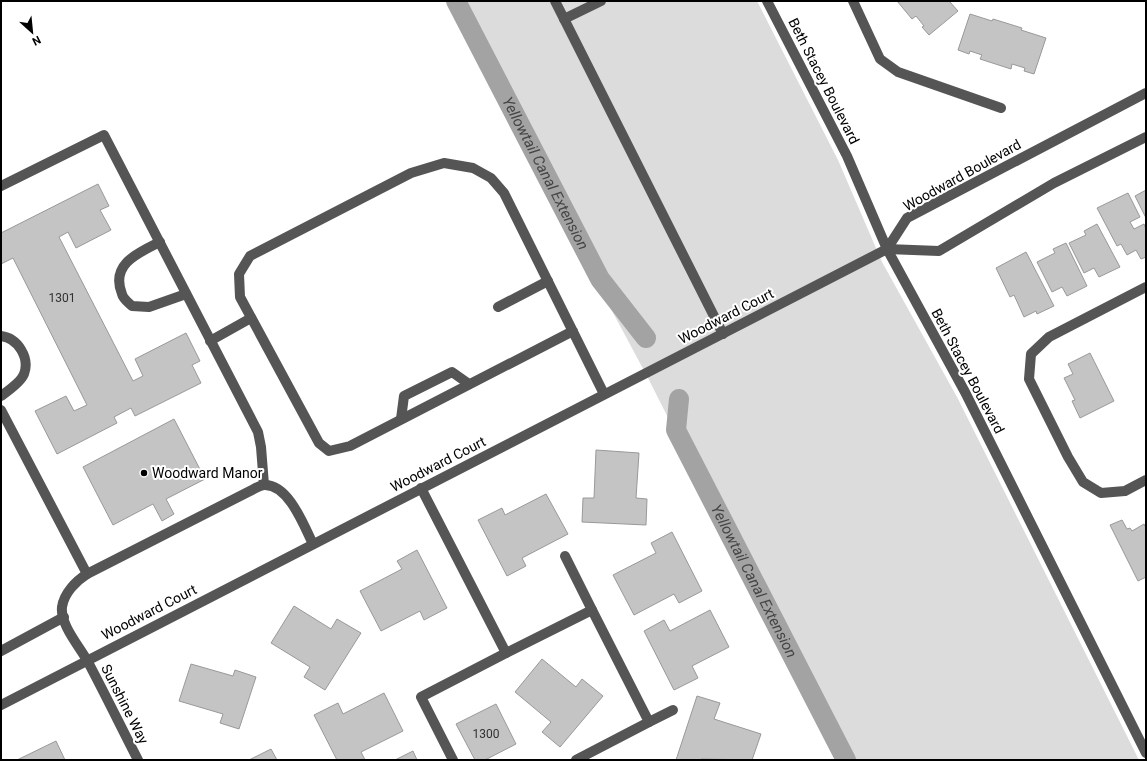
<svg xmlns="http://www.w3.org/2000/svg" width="1147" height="761" font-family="Roboto,sans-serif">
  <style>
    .green { fill: #dcdcdc }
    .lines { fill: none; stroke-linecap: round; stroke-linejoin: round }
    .canal { stroke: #a3a3a3; stroke-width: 20 }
    .building { fill: #c4c4c4; stroke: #999 }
    .minor { stroke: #555; stroke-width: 10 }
    .poi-dot { fill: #000; stroke: #fff; stroke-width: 1.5 }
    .labels { text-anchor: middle; stroke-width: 4; stroke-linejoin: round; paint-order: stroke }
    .number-label { font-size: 12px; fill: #313131 }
    .street-label { font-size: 14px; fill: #000; stroke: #fff }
    .poi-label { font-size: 14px; fill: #000; stroke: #fff; text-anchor: start }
    .water-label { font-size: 15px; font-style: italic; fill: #444; stroke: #fff }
  </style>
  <rect width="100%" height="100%" fill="#fff"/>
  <polygon class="green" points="446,1 757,1 838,160 882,262 957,397 1139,760 841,760 648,378"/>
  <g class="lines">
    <g class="canal">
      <path id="s1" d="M456,1L600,279L646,338"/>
      <path id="s2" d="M679,399L676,430L846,760"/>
    </g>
  </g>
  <g class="building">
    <polygon points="897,1 949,1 958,11 929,35 922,27 924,26 916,16 912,19"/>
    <polygon points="970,14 992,21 993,19 1022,28 1021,30 1046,38 1034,74 1024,71 1025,68 1012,64 1011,69 980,59 982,55 970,51 969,54 958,50"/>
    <polygon points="98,184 109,206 100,210 111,230 76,248 68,232 59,237 133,381 143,376 135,359 186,333 200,361 192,365 201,383 135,416 131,408 114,417 117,423 57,454 35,411 66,396 74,411 87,405 13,258 1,264 1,233"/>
    <polygon points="1146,190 1146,218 1135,196"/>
    <polygon points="1128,193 1140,217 1130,222 1134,229 1144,224 1146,229 1146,257 1141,259 1136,250 1127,255 1121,244 1117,246 1097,208"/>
    <polygon points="1097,224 1120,267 1099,277 1094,268 1084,273 1069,243 1086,235 1084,231"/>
    <polygon points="1066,243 1087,286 1067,296 1062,287 1052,292 1037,262 1055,253 1053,249"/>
    <polygon points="1026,252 1054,306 1037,314 1036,311 1024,317 1014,295 1010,297 996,268"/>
    <polygon points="1090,353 1114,401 1080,418 1072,401 1075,400 1064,378 1073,374 1068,364"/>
    <polygon points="174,419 205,479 166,499 174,514 162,521 153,504 113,525 83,467"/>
    <polygon points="596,450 639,453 636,498 647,499 646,525 582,522 583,498 594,498"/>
    <polygon points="546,494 568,534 522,558 526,566 507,576 478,520 502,508 505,515"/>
    <polygon points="1122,520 1127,529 1130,528 1132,531 1144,524 1146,528 1146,577 1138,581 1110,525"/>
    <polygon points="672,532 702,591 679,603 674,594 634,615 613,575 656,553 651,543"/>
    <polygon points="417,550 447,608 424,620 420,611 381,631 360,591 402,569 397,561"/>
    <polygon points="294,606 331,629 337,619 361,633 325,690 304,677 310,667 271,643"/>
    <polygon points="710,610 729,647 692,666 698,678 674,690 644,631 664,620 670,631"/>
    <polygon points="542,659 576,687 582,679 603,696 560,747 542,732 551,722 515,692"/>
    <polygon points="191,664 233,676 235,670 256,677 239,729 220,723 223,714 179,701"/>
    <polygon points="384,693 403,731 361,752 365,760 337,760 314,715 338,703 343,714"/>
    <polygon points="697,696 720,703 714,719 761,734 752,760 701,759 701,760 676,760"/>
    <polygon points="496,704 516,744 485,760 475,760 456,724"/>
    <polygon points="56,741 65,760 17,760"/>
    <polygon points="271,749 277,760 249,760"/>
    <polygon points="413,751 417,760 395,760"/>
  </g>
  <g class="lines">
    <g class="minor">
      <polyline points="555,1 723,334"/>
      <polyline points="767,1 847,156 887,249 965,392 1146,753"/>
      <polyline points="853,1 880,59 898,72 1001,108"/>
      <polyline points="564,19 601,1"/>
      <polyline points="1,186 104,135 258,432 261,447 264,485"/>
      <path d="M160,242C138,253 110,264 122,294C123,299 129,303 132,306L149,307L186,294"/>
      <polyline points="887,249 907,218 1146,93"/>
      <polyline points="1146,287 1049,337 1031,354 1029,379 1068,457 1083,482 1101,493 1125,491 1146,480"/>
      <polyline points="498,307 548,281"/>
      <polyline points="573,331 350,446 329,451 319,443 240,297 239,274 250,256 411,173 444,163 473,168 491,178 504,193 604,394"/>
      <path d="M1,336C18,338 30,358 24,374C21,382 8,391 1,396"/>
      <polyline points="210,341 251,318"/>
      <polyline points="1,410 87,574"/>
      <polyline points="401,419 404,396 452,372 469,384"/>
      <polyline points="421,488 506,653 592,610 649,722 576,760"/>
      <polyline points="565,556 592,610"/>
      <polyline points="1,651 64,617"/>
      <polyline points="1,705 887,249 939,251 1054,183 1146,137"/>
      <polyline points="649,722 673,710"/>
      <path d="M138,760C121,727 105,694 88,662C80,647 60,625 62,607C64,593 76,581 87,574L250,491C254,489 260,485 265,485C289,485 304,526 313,544"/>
      <polyline points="453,760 421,697 506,653"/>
    </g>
  </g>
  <circle class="poi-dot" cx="144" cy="473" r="4"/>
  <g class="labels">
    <g class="number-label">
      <text x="62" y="302">1301</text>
      <text x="486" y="738">1300</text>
    </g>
    <g class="street-label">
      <text transform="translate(824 81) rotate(63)" y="5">Beth Stacey Boulevard</text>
      <text transform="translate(962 175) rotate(-29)" y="5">Woodward Boulevard</text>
      <text transform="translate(726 316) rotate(-27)" y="5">Woodward Court</text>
      <text transform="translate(968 371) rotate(62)" y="5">Beth Stacey Boulevard</text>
      <text transform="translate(438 464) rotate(-27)" y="5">Woodward Court</text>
      <text transform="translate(149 612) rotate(-27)" y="5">Woodward Court</text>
      <text transform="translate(125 704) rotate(63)" y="5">Sunshine Way</text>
    </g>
    <g class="poi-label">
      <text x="152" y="478">Woodward Manor</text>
    </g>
    <g class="water-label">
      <text dy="5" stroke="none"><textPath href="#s1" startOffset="194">Yellowtail Canal Extension</textPath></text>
      <text dy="5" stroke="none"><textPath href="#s2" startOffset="201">Yellowtail Canal Extension</textPath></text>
    </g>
  </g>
  <rect width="1147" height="761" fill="none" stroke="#000000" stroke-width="4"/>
  <g transform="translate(32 32) rotate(153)" stroke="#ffffff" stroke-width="3" paint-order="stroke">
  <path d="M0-3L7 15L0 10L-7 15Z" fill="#000000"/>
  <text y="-6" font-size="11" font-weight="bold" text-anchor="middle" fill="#000000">N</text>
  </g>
</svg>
